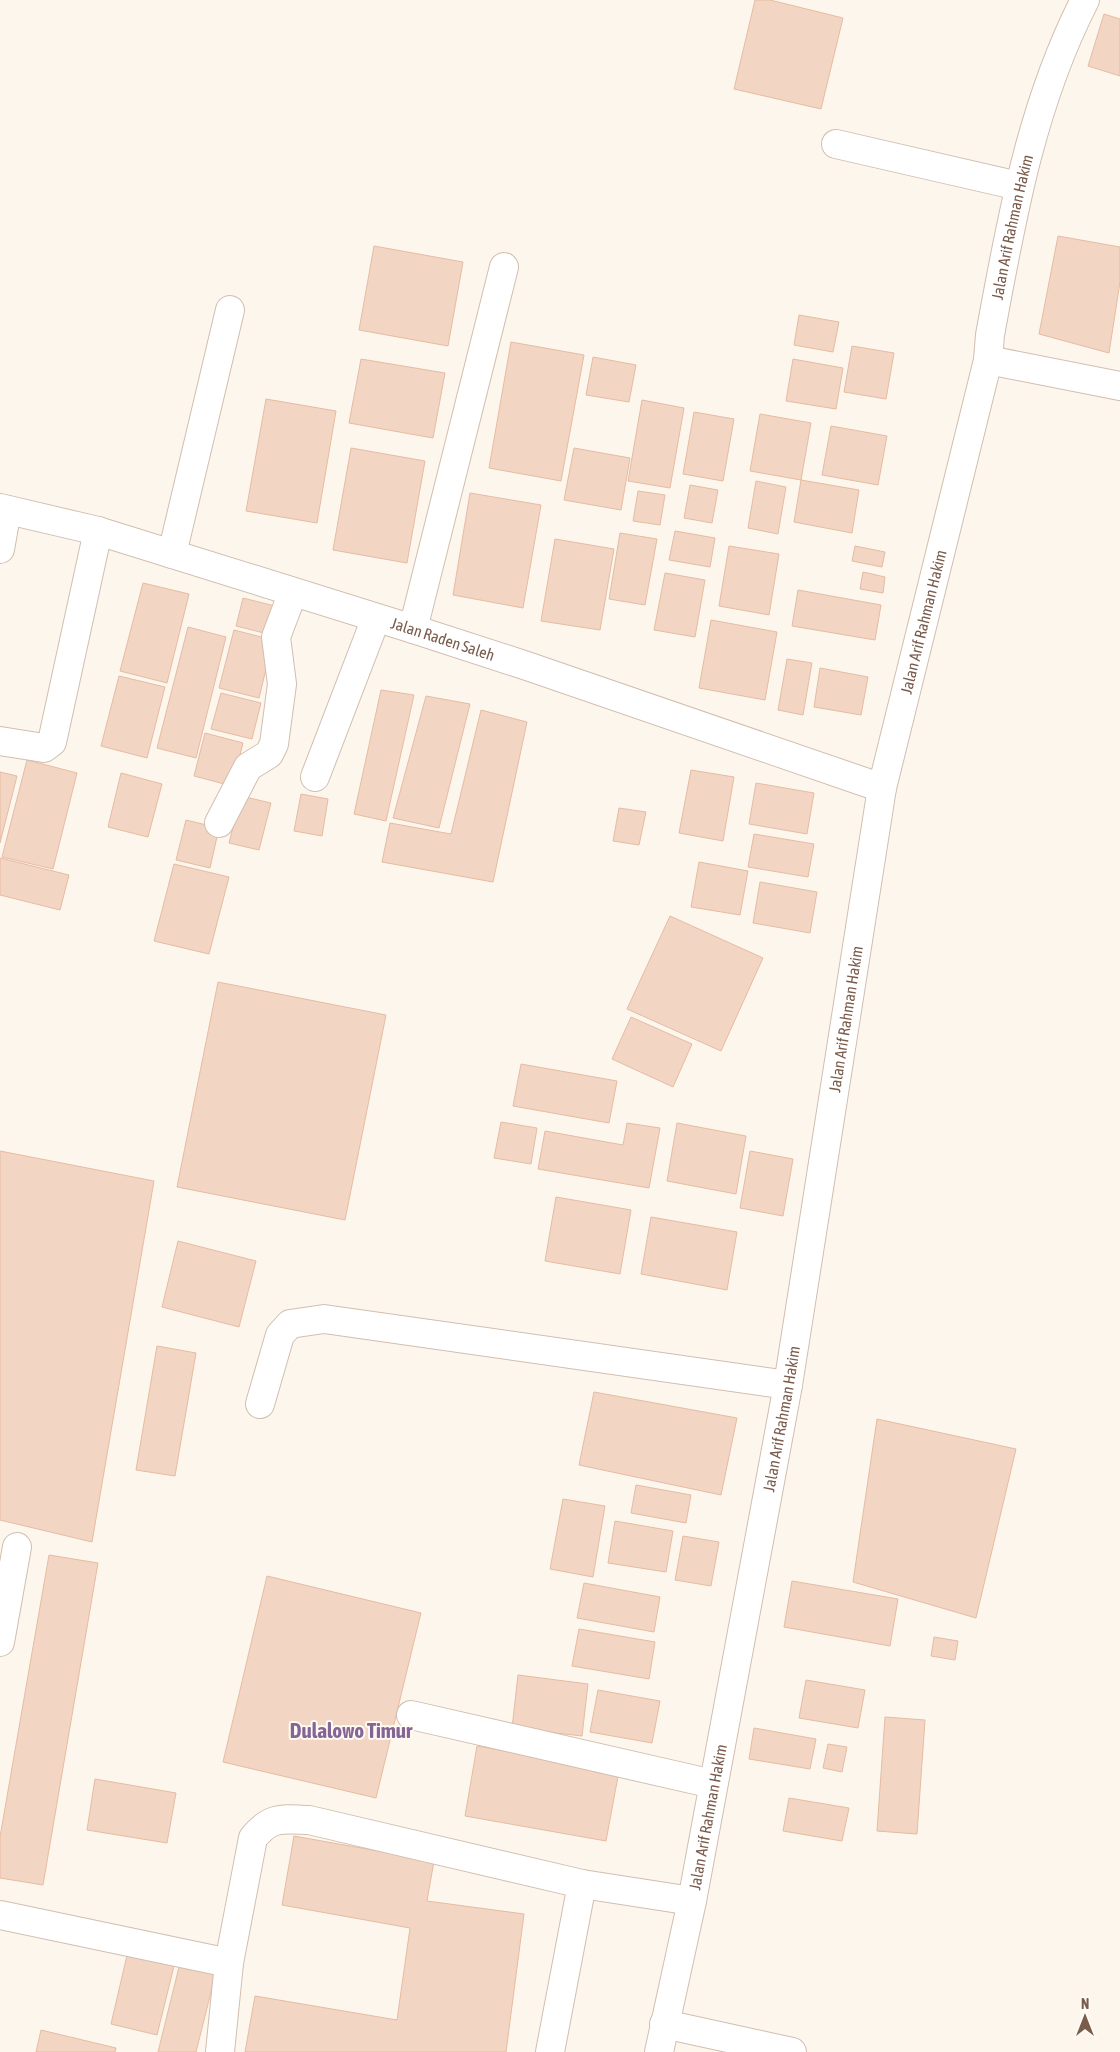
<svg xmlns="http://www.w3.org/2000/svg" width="1120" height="2052" font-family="'Asap Condensed',sans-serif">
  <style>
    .building { fill: #f3d5c3; stroke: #e6bba3 }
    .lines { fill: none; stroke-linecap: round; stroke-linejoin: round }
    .minor-casing { stroke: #d1beb0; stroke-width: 30 }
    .minor { stroke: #fff; stroke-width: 28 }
    .labels { text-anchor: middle; stroke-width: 4; stroke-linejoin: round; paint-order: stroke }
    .street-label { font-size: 16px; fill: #7a5c4d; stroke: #fffaf3 }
    .district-label { font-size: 21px; font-weight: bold; fill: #846695; stroke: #fffaf3 }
  </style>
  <rect width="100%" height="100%" fill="#fdf6ec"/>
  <g class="building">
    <polygon points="755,0 770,0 843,18 821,109 734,89"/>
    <polygon points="1104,14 1120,19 1120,76 1088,66"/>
    <polygon points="1058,236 1120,247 1120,282 1109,353 1039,334"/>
    <polygon points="374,246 463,262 448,346 359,330"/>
    <polygon points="799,315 839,322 833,352 794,345"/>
    <polygon points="511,342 584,355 561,481 489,468"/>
    <polygon points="852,346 894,353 886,399 844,392"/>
    <polygon points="593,357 636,365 629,402 586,395"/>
    <polygon points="361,359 445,373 433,438 349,423"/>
    <polygon points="793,359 843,368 836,409 786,401"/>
    <polygon points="266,399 336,411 317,523 246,511"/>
    <polygon points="642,400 684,408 670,488 628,481"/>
    <polygon points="694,412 734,419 723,481 683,474"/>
    <polygon points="760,414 811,423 801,480 750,471"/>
    <polygon points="831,426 887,436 878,485 822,475"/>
    <polygon points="351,448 425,461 407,563 333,550"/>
    <polygon points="574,448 630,458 621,510 564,500"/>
    <polygon points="801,480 859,490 852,533 794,522"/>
    <polygon points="756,481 786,487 778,534 748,528"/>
    <polygon points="690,485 718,490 712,523 684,518"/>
    <polygon points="638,491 665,495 660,525 633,521"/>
    <polygon points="470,493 541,505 523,608 453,595"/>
    <polygon points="675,531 715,538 710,567 669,560"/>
    <polygon points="620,533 657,539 645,605 609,599"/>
    <polygon points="555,539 614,549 600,630 541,621"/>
    <polygon points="729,546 779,554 769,615 719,606"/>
    <polygon points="855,546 885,552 882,567 852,561"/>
    <polygon points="863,572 885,577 883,593 860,589"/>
    <polygon points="665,573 705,580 695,637 654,630"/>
    <polygon points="143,583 189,594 167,683 120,671"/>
    <polygon points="798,590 881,605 875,640 792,626"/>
    <polygon points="243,598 275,606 268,634 236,626"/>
    <polygon points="711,620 777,632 765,700 699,688"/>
    <polygon points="188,627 226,637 196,758 157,748"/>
    <polygon points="234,630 273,640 259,698 219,688"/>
    <polygon points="787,659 812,663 803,715 778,710"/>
    <polygon points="820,668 868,677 861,715 814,707"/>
    <polygon points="119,676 165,687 147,758 101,746"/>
    <polygon points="381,690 414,695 386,821 354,814"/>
    <polygon points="221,693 261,703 252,739 211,729"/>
    <polygon points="426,696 470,704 439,828 393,818"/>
    <polygon points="481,710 527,722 493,882 382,862 390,823 451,834"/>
    <polygon points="205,733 243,743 232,786 194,776"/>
    <polygon points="27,760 77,773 53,869 2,857"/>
    <polygon points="691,770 734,777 723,841 679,833"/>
    <polygon points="0,772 17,776 0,843"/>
    <polygon points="121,773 162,784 148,837 108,827"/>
    <polygon points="756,783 814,793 807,834 749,824"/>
    <polygon points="301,794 328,799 322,836 294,831"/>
    <polygon points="241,796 271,803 259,850 229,843"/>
    <polygon points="619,808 646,812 639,845 613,841"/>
    <polygon points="186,820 219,828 210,868 176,860"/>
    <polygon points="754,834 814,844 808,877 748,867"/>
    <polygon points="0,858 69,875 60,910 0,895"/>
    <polygon points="699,862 748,871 740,915 691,907"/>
    <polygon points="174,864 229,877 209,954 154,941"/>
    <polygon points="760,882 817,892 810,933 753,923"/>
    <polygon points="670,916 763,958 721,1051 627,1009"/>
    <polygon points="218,982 386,1015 345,1220 177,1187"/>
    <polygon points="631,1017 692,1044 673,1087 612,1059"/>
    <polygon points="521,1064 617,1081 609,1123 513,1106"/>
    <polygon points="501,1122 537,1128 531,1164 494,1158"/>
    <polygon points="627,1123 660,1128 649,1188 538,1169 545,1131 623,1145"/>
    <polygon points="677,1123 746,1136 736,1194 667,1181"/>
    <polygon points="0,1151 154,1181 92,1542 0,1520"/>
    <polygon points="750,1151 793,1159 783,1216 740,1208"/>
    <polygon points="556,1197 631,1210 620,1274 545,1261"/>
    <polygon points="651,1217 737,1232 727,1290 641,1274"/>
    <polygon points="178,1241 256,1261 239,1327 162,1307"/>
    <polygon points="157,1346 196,1353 175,1476 136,1470"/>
    <polygon points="594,1392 737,1418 721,1495 579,1465"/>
    <polygon points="877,1419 1016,1449 976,1618 853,1582"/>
    <polygon points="636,1485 691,1495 686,1523 631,1513"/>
    <polygon points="563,1499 605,1506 593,1577 550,1569"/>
    <polygon points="615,1521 673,1531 666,1572 608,1563"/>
    <polygon points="683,1536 719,1542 711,1586 675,1580"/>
    <polygon points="49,1555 98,1563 43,1885 0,1878 0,1837"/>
    <polygon points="267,1576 421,1613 376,1798 223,1762"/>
    <polygon points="792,1581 898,1599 890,1646 784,1627"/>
    <polygon points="584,1583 660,1597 654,1632 577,1618"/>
    <polygon points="579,1629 655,1642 649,1679 572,1666"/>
    <polygon points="934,1637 958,1641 955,1660 931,1656"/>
    <polygon points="518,1675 588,1684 582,1736 512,1728"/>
    <polygon points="806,1680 865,1690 858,1728 799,1718"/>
    <polygon points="598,1690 660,1701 652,1743 590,1732"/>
    <polygon points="885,1717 925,1720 917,1834 877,1831"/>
    <polygon points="754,1728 816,1739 810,1769 749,1759"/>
    <polygon points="828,1744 847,1747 842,1772 823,1768"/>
    <polygon points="477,1746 619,1771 606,1841 465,1816"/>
    <polygon points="95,1779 176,1793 167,1843 87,1830"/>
    <polygon points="789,1798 849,1808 842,1841 783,1831"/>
    <polygon points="294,1836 434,1861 427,1901 524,1914 506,2052 245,2052 255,1996 397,2020 410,1928 282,1905"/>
    <polygon points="128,1951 175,1962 157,2035 111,2024"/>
    <polygon points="180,1963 216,1972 196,2052 158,2052"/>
    <polygon points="41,2030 116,2048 115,2052 36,2052"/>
  </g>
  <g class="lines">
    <g class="minor-casing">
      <g id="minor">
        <polyline points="836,144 1019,186"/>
        <polyline points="988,360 1120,386"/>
        <path id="s1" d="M0,508L98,531L413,629L527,666L882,788"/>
        <polyline points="0,549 7,510"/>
        <polyline points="172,554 230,310"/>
        <polyline points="413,629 504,267"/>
        <polyline points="0,741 44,748 52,742 98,531"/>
        <polyline points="315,777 376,618"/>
        <polyline points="219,823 248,767 269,754 274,744 282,684 276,637 293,592"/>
        <polyline points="260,1404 280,1335 290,1324 324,1319 788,1385"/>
        <polyline points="0,1642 17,1547"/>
        <polyline points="411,1715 713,1784"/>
        <polyline points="0,1915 229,1963"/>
        <polyline points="664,2024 792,2052"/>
        <path d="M220,2052L229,1963L253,1838C271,1816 282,1819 309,1820L582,1884L692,1901"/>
        <polyline points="550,2052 582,1884"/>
        <path id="s2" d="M659,2052L692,1901L788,1385L882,788L988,360L990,335C1011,221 1031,105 1085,0"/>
      </g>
    </g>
    <use href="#minor" class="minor"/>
  </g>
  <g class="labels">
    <g class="street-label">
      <text dy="6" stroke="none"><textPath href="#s2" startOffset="1860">Jalan Arif Rahman Hakim</textPath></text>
      <text dy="6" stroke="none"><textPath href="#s2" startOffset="1455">Jalan Arif Rahman Hakim</textPath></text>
      <text dy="6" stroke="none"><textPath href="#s1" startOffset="462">Jalan Raden Saleh</textPath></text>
      <text dy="6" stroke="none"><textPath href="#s2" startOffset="1050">Jalan Arif Rahman Hakim</textPath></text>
      <text dy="6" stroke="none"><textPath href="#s2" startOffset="645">Jalan Arif Rahman Hakim</textPath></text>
      <text dy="6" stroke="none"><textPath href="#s2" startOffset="240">Jalan Arif Rahman Hakim</textPath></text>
    </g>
    <g class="district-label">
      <text x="351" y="1738">Dulalowo Timur</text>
    </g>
  </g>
  <g transform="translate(1085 2017)" stroke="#fffaf3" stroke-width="4" paint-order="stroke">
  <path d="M0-4L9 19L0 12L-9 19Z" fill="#7a5c4d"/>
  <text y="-8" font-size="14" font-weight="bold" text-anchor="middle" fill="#7a5c4d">N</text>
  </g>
</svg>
